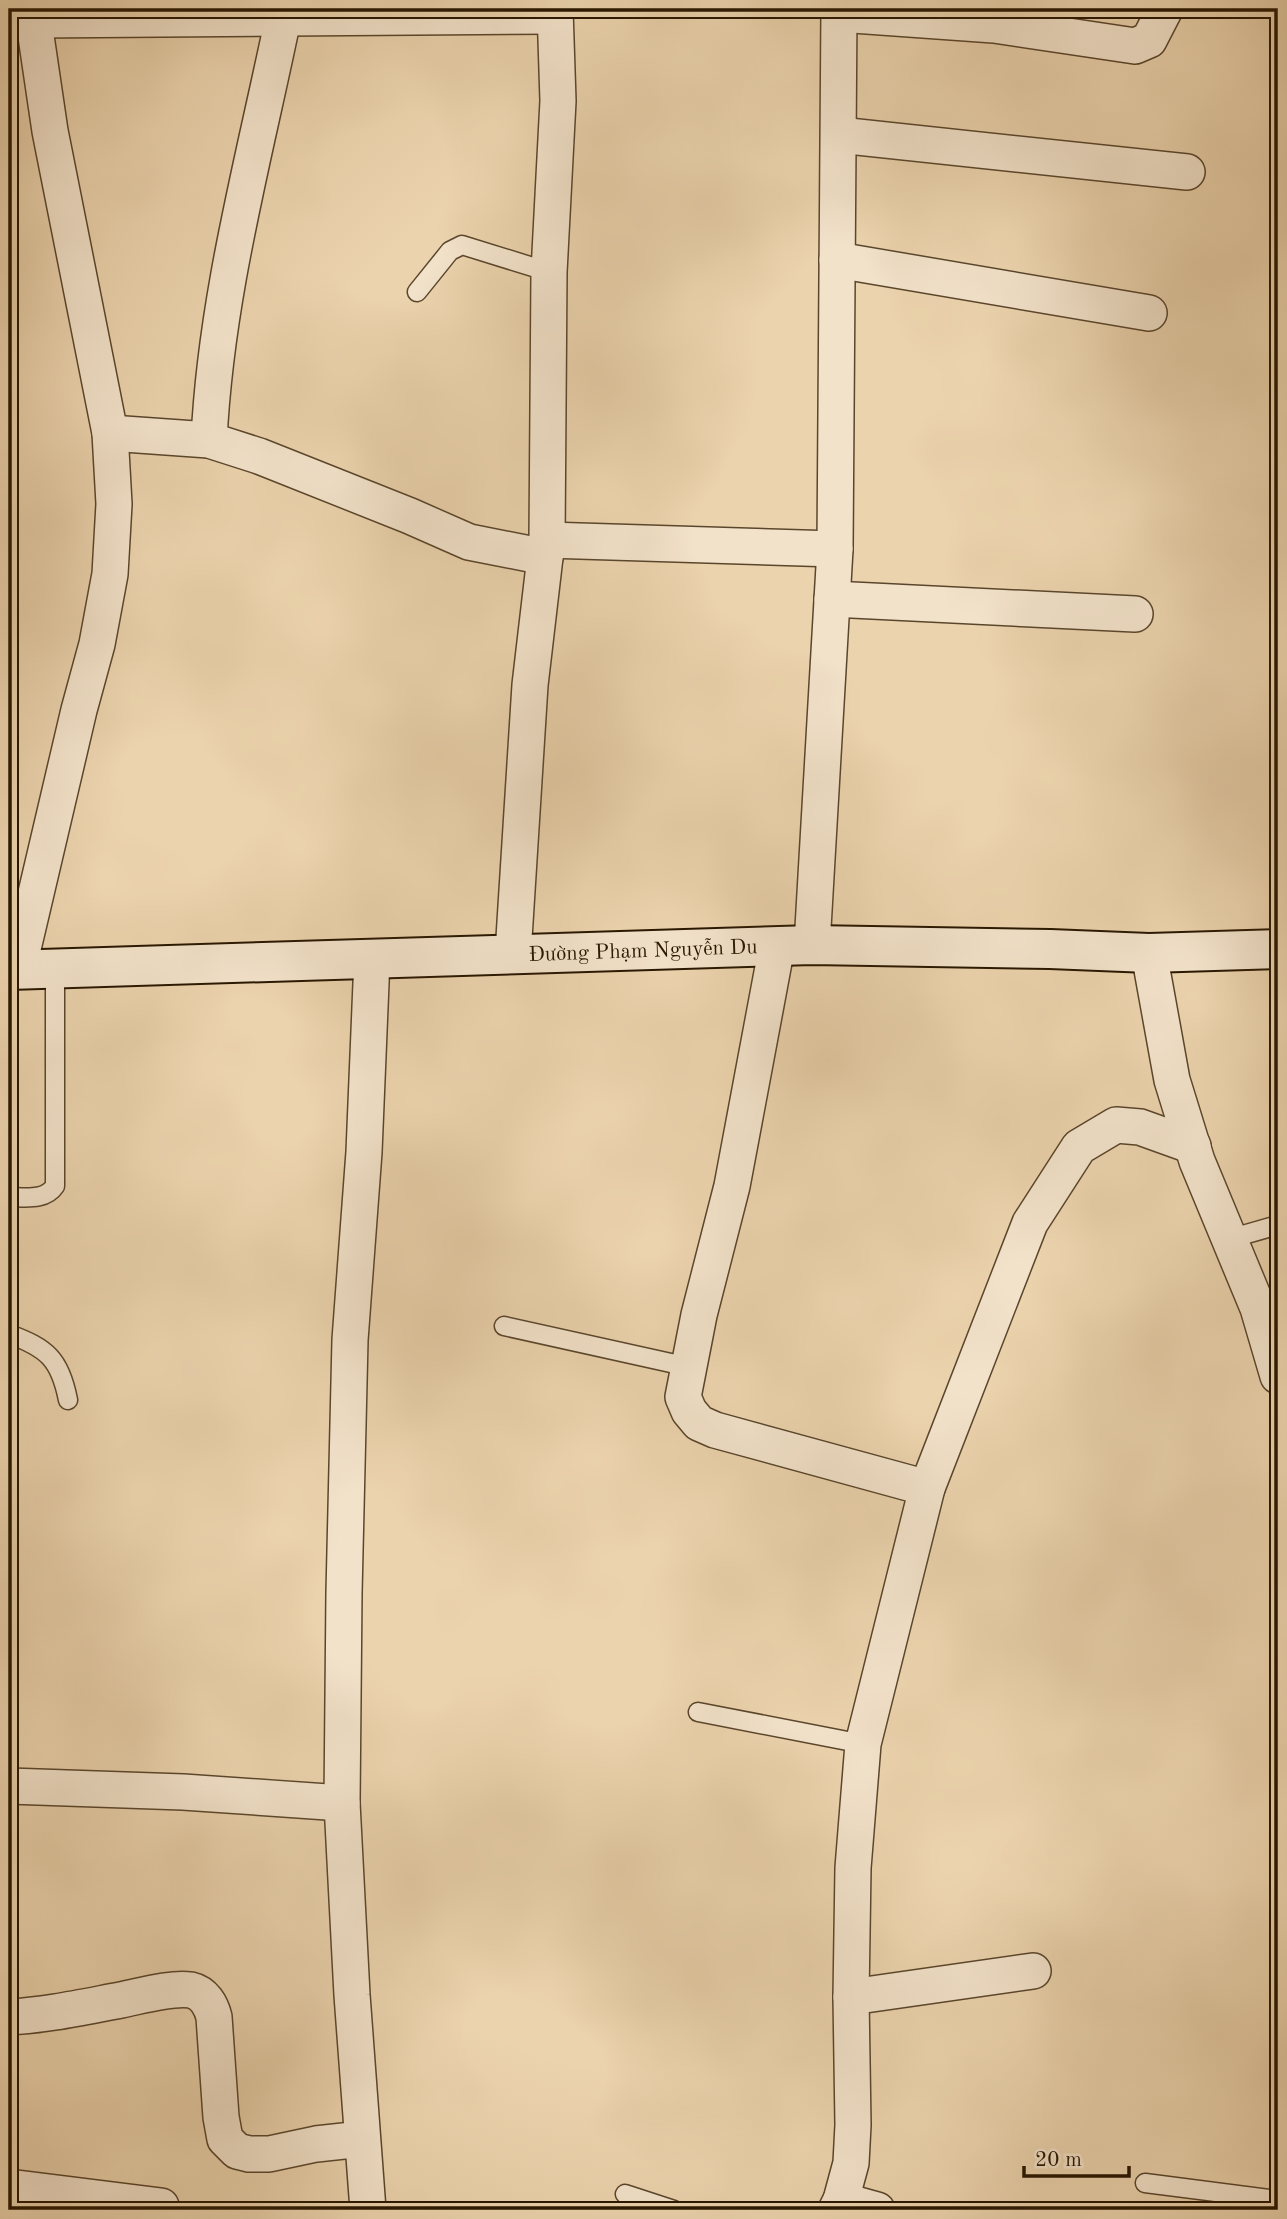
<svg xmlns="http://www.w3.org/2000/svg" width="1287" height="2219" font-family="'Old Standard TT',serif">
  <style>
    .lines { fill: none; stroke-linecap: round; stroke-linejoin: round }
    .service-casing { stroke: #5a462c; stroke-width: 21 }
    .minor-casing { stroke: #5a462c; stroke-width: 38 }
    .secondary-casing { stroke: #291701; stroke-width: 42 }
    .service { stroke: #f2e2ca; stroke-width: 18 }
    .minor { stroke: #f2e2ca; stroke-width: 35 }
    .secondary { stroke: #f2e2ca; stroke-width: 38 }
    .labels { text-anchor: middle; stroke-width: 5; stroke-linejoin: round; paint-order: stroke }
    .street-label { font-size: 21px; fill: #291701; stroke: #f2e2ca }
  </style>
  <rect width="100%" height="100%" fill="#ebd3ad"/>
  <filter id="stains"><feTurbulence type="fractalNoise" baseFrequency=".00286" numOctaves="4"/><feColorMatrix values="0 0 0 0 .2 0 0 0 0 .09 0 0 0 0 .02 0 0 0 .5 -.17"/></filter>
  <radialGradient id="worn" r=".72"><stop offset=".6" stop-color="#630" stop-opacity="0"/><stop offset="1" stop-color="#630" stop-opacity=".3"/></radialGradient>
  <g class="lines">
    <g class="service-casing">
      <g id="service">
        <polyline points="417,292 450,251 462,245 549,272"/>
        <path d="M9,1197C25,1197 45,1201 55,1186V969"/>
        <polyline points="1229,1239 1278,1225"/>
        <polyline points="504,1326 689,1367"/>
        <path d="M9,1334C47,1348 60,1359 68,1400"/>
        <polyline points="698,1712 863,1744"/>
        <polyline points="1145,2183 1278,2200"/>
        <polyline points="625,2194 674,2210"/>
      </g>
    </g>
    <g class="minor-casing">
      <g id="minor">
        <polyline points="839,14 994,25 1135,46 1149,40 1165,9"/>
        <polyline points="34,20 554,16"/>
        <polyline points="839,135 1187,172"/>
        <polyline points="837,260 1149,313"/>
        <polyline points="110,433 209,440 259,456 410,516 469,542 545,557"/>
        <path d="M209,440C216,293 256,152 285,9"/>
        <polyline points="547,540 835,549"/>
        <polyline points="832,599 1135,614"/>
        <polyline points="812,945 835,549 839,9"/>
        <polyline points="777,946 732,1186 699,1315 683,1397 689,1411 699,1423 715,1430 927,1488"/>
        <polyline points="1149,953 1172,1080 1197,1161 1258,1308 1278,1376"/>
        <polyline points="513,954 530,685 547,540 549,272 558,101 555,9"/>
        <polyline points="18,970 79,710 97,644 110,574 114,504 110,433 50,131 32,9"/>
        <polyline points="9,1786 183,1792 342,1803"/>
        <polyline points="851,1997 1033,1971"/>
        <path d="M9,2017C47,2015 83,2007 121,2000C141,1996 171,1987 191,1990C204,1993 211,2005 214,2017L221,2117L225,2139L237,2151L249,2154H269L316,2144L362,2139"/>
        <polyline points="9,2187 161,2206"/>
        <polyline points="841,2200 877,2210"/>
        <polyline points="368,2210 352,1995 342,1803 344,1593 350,1340 364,1152 372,959"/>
        <polyline points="836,2210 841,2200 851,2163 853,2125 851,1997 853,1868 863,1744 927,1488 1030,1223 1079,1147 1116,1125 1140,1127 1193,1146"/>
      </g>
    </g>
    <g class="secondary-casing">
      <polyline id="secondary" points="9,970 812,945 1050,949 1149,953 1278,949"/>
    </g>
    <use href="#service" class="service"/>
    <use href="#minor" class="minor"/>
    <use href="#secondary" class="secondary"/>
  </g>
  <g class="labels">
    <g class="street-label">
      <text transform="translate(643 950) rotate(-2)" y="7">Đường Phạm Nguyễn Du</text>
    </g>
  </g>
  <rect width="1287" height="2219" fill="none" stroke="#ebd3ad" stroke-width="35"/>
  <rect x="10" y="10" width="1266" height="2198" fill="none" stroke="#291701" stroke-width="3.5"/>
  <rect x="18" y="18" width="1252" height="2184" fill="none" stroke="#291701" stroke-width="2"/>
  <path d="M1024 2166v10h105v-10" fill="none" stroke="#291701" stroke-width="3.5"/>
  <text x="1035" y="2166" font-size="21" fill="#291701" stroke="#f2e2ca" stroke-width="5" paint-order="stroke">20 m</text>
  <rect width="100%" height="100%" filter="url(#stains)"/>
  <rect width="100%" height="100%" fill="url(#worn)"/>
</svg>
